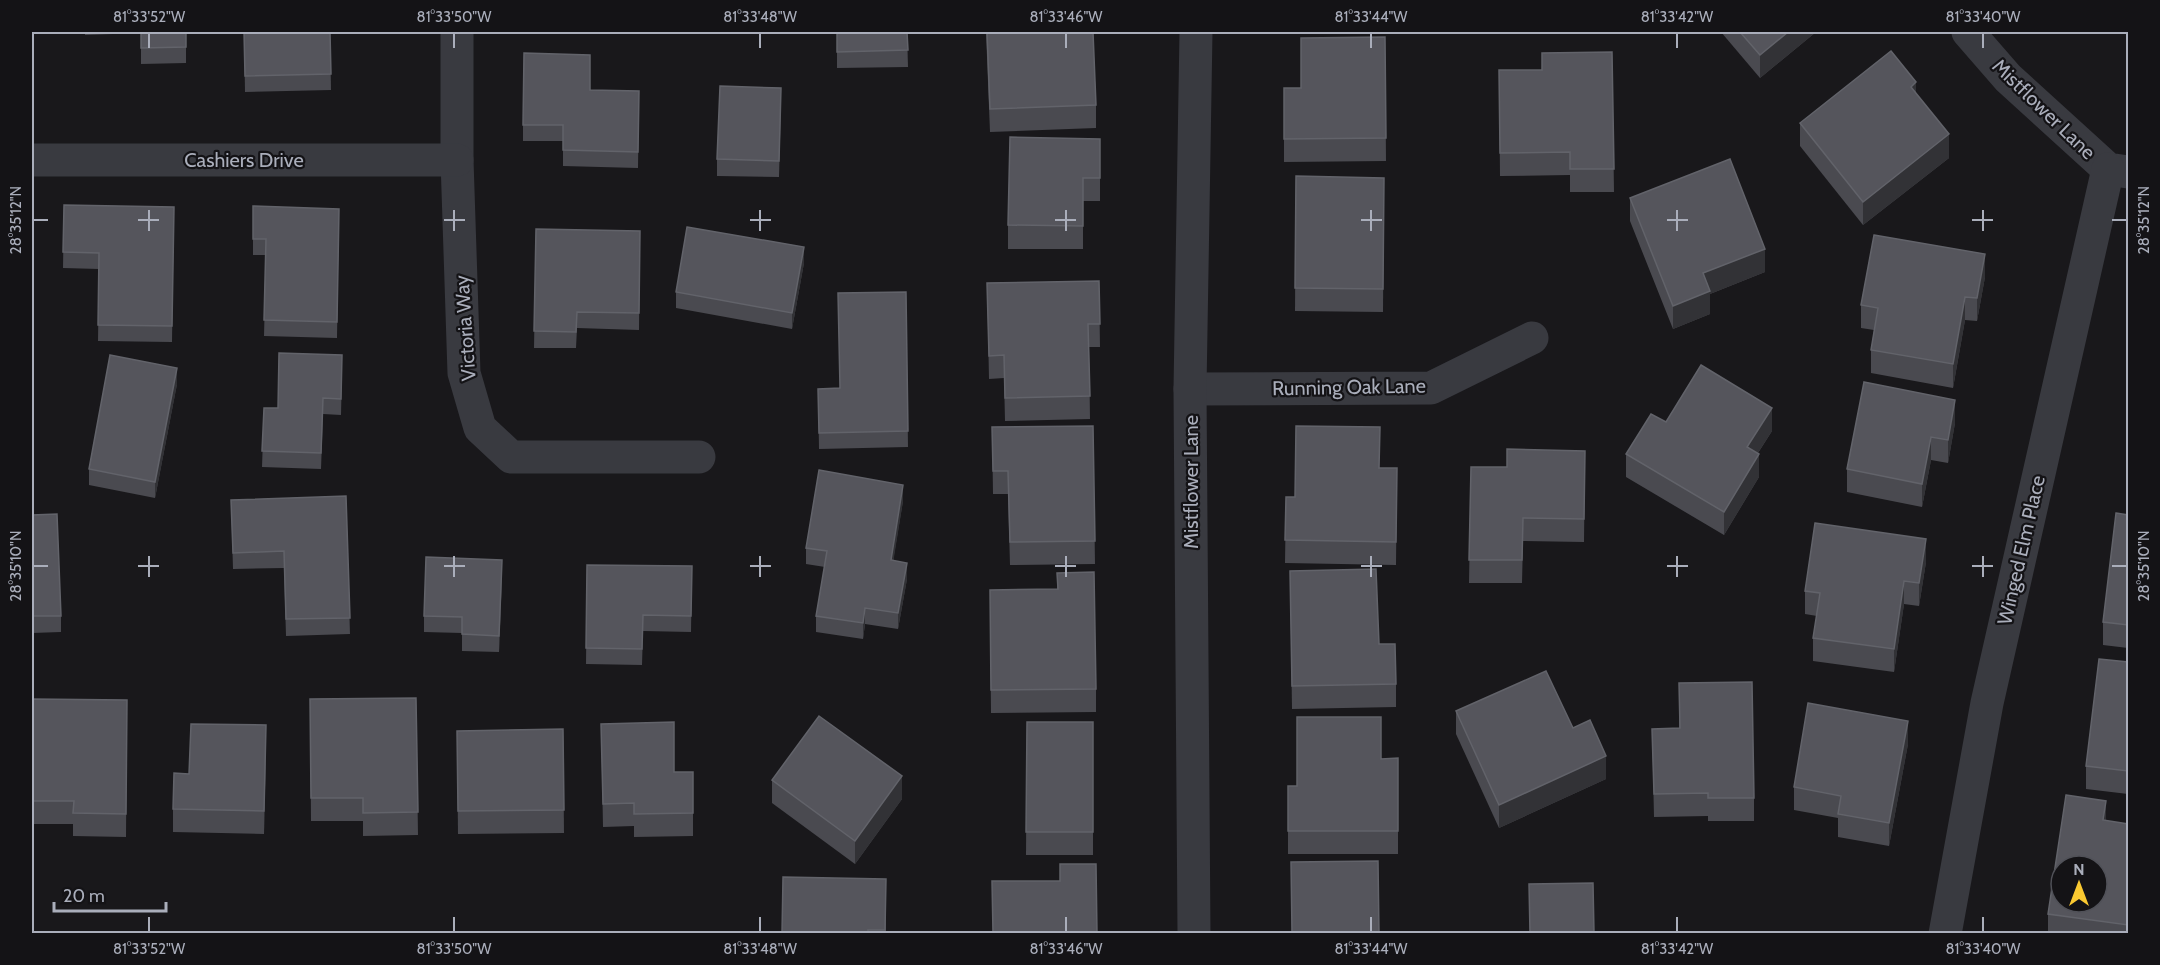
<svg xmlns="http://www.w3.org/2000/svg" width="2160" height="965" font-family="Cabin,sans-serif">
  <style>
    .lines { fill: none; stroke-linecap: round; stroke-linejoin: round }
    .street { stroke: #393a40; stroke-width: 33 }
    .wall { fill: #4a4a50 }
    .shaded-wall { fill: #323236 }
    .building { fill: #55555c; stroke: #62636a; stroke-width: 1.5; fill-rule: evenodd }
    .ticks { fill: none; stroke: #aaaebb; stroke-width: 2 }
    .labels { text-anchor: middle; stroke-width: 4.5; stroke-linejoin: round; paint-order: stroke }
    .street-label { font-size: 20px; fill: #aaaebb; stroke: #141316 }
    .neatline { fill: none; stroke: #aaaebb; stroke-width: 2 }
    .ticks-label { font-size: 15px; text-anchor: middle; fill: #aaaebb }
  </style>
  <rect width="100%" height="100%" fill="#19181b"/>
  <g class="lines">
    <g class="street">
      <polyline points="457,32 457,160 464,373 480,428 511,457 699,457"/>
      <polyline points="1968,32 2008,78 2108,169 2128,172"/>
      <polyline points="32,160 457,160"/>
      <polyline points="1190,389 1431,388 1532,338"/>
      <polyline points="1194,934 1190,389 1196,32"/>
      <polyline points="1945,934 1987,703 2108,169"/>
    </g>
  </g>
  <g class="wall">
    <polygon points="85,32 186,32 186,63 141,64 141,33 85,35"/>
    <polygon points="244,32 330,32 331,90 245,92"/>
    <polygon points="837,32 907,32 908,67 837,68"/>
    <polygon points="986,32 1093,32 1096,105 1096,128 990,132"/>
    <polygon points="1721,32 1816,32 1760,78"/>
    <polygon points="1385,37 1386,161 1284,162 1284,88 1301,88"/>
    <polygon points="1612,52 1614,192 1570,192 1570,175 1500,176 1499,70 1542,70 1542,53"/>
    <polygon points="590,90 639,91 638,168 563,166 563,141 523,141 523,125"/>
    <polygon points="1916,93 1949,158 1863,225 1800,146 1800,123"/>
    <polygon points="781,105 779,177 717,176 717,159"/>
    <polygon points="1100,139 1100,201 1083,201 1083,249 1008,249 1008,225"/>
    <polygon points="1296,176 1384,178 1383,312 1295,311"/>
    <polygon points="1630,198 1765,272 1710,294 1710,314 1673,329 1630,221"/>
    <polygon points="64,205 174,207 172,342 98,341 99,269 63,268"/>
    <polygon points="253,206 339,209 337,338 264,336 266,255 253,255"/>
    <polygon points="536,229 640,231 639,330 577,328 576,348 534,348"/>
    <polygon points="804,263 792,329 676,308 676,292"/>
    <polygon points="1985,277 1977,321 1965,320 1953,388 1871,373 1871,350 1874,330 1861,328 1861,305"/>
    <polygon points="1099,281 1100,347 1089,347 1090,419 1005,421 1004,378 989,379 987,283"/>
    <polygon points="906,292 908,447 819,449 818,389 839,388"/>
    <polygon points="342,371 341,415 323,414 321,469 262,467 264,408 278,408"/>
    <polygon points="177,384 155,498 89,485 89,469"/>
    <polygon points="1666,422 1772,431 1758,453 1759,477 1724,535 1626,477 1626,454"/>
    <polygon points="1955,423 1948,463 1931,460 1922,507 1847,492 1847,469"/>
    <polygon points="1093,426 1095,564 1010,565 1008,494 993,494 992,427"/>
    <polygon points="1585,451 1584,542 1523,541 1522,583 1469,583 1471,467 1507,467"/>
    <polygon points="1380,468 1397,468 1396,565 1285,563 1286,497 1295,497"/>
    <polygon points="346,496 350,634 286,636 284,568 233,569 231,500"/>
    <polygon points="903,501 893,561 907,579 898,629 865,624 863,639 816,632 816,616 825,567 806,564 806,548"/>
    <polygon points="32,515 61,616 61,632 32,633"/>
    <polygon points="2128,515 2128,648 2103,645 2103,622"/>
    <polygon points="1926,562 1919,606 1904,604 1894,672 1813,661 1813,638 1817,616 1805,614 1805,591"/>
    <polygon points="587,565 692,566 691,632 643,631 642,665 586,664"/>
    <polygon points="1290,571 1396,684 1396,707 1292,709"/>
    <polygon points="1057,573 1096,689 1096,712 991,713 990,613 1057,589"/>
    <polygon points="502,576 499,652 462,651 462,633 424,632 424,616"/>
    <polygon points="2128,662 2128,794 2086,789 2086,766"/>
    <polygon points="1679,683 1754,798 1754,821 1708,821 1708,816 1654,817 1652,729 1679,728"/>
    <polygon points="416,698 418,835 363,836 363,821 311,821 310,699"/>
    <polygon points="32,699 127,700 126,837 73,836 73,824 32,824"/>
    <polygon points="1456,711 1573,728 1606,779 1499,828 1456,734"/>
    <polygon points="1027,722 1093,722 1093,855 1026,855"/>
    <polygon points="601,724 674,772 693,772 693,836 634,837 634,826 603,827"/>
    <polygon points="563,729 564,833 458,834 457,731"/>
    <polygon points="1908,744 1889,846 1838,837 1838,818 1794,810 1794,787"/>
    <polygon points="266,748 264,834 173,832 173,809 189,774"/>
    <polygon points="1398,758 1398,854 1288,854 1288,786 1297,786 1381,759"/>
    <polygon points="772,780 902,799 855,864 772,803"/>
    <polygon points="2106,821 2128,824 2128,933 2048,933 2048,914"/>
    <polygon points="886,879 886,933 782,933"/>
  </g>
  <g class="shaded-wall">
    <polygon points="1788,32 1816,32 1760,78 1760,55"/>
    <polygon points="1916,82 1916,105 1911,87"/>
    <polygon points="1949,134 1949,158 1863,225 1863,202"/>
    <polygon points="804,247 804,263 792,329 792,313"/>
    <polygon points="1765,249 1765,272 1710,294 1710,314 1673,329 1673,306 1703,273"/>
    <polygon points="1985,254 1985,277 1977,321 1977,298"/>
    <polygon points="1965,297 1965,320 1953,388 1953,364"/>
    <polygon points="177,368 177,384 155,498 155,482"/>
    <polygon points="1955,400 1955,423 1948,463 1948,440"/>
    <polygon points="1772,408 1772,431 1747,470 1747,447"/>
    <polygon points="1931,437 1931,460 1922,507 1922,484"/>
    <polygon points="1759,454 1759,477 1724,535 1724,512"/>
    <polygon points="903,485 903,501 891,576 891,560"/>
    <polygon points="1926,539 1926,562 1919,606 1919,583"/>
    <polygon points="502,560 502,576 499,652 499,636"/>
    <polygon points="907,563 907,579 898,629 898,613"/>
    <polygon points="1904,581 1904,604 1894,672 1894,649"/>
    <polygon points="865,608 865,624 863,639 863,623"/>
    <polygon points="1908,721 1908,744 1889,846 1889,823"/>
    <polygon points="266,725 266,748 264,834 264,811"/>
    <polygon points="1606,756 1606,779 1499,828 1499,805"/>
    <polygon points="902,776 902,799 855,864 855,841"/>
    <polygon points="2106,801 2106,824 2103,820"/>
  </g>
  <g class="building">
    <polygon points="141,32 186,32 186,47 141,48"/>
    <polygon points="244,32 330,32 331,74 245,76"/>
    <polygon points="837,32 907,32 908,50 837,52"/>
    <polygon points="987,32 1093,32 1096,105 990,109"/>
    <polygon points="1740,32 1788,32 1760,55"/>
    <polygon points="1385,37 1386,138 1284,139 1284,88 1301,88 1301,38"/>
    <polygon points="1891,51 1916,82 1911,87 1949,134 1863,202 1800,123"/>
    <polygon points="1612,52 1614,169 1570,169 1570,152 1500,153 1499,70 1542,70 1542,53"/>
    <polygon points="524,53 590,55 590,90 639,91 638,152 563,150 563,125 523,125"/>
    <polygon points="720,86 781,88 779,161 717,159"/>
    <polygon points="1010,137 1100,139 1100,178 1083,178 1083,226 1008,225"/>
    <polygon points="1730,159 1765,249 1703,273 1710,291 1673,306 1630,198"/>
    <polygon points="1296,176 1384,178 1383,289 1295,288"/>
    <polygon points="64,205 174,207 172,326 98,325 99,253 63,252"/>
    <polygon points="253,206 339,209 337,322 264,320 266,239 253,239"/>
    <polygon points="687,227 804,247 792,313 676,292"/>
    <polygon points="536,229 640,231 639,313 577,312 576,332 534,331"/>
    <polygon points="1874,235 1985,254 1977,298 1965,297 1953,364 1871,350 1878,308 1861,305"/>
    <polygon points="1099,281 1100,324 1088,324 1090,396 1005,398 1004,355 989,356 987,283"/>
    <polygon points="906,292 908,431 819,433 818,389 840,388 838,293"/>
    <polygon points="279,353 342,355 341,399 323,398 321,453 262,451 264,408 278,408"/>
    <polygon points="110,355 177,368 155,482 89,469"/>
    <polygon points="1701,365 1772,408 1747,447 1759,454 1724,512 1626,454 1651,414 1666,422"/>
    <polygon points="1864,382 1955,400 1948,440 1931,437 1922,484 1847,469"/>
    <polygon points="1093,426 1095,541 1010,542 1008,471 993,471 992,427"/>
    <polygon points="1296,426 1380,427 1379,468 1397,468 1396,542 1285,540 1286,497 1295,497"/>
    <polygon points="1507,449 1585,451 1584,519 1523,518 1522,560 1469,560 1471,467 1507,467"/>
    <polygon points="819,470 903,485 891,560 907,563 898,613 865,608 863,623 816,616 827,551 806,548"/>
    <polygon points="346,496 350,618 286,619 284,551 233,553 231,500"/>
    <polygon points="2116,513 2128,515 2128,625 2103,622"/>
    <polygon points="57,514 61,616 32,616 32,515"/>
    <polygon points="1815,523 1926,539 1919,583 1904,581 1894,649 1813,638 1820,593 1805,591"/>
    <polygon points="426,557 502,560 499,636 462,634 462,617 424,616"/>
    <polygon points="587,565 692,566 691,616 643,615 642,649 586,648"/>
    <polygon points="1376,569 1379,644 1395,644 1396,684 1292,686 1290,571"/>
    <polygon points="1094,572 1096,689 991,690 990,590 1058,589 1057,573"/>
    <polygon points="2099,659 2128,662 2128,771 2086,766"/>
    <polygon points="1546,671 1573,728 1590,720 1606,756 1499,805 1456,711"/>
    <polygon points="1752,682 1754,798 1708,798 1708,793 1654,794 1652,729 1680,728 1679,683"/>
    <polygon points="416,698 418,812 363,813 363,798 311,798 310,699"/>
    <polygon points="32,699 127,700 126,814 73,813 74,801 32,801"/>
    <polygon points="1808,703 1908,721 1889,823 1838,814 1841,796 1794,787"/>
    <polygon points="819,716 902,776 855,841 772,780"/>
    <polygon points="1297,717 1381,717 1381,759 1398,758 1398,831 1288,831 1288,786 1297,786"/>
    <polygon points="674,722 674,772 693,772 693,813 634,814 634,803 603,804 601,724"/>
    <polygon points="1027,722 1093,722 1093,832 1026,832"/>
    <polygon points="191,724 266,725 264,811 173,809 174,773 189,774"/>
    <polygon points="563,729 564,810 458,811 457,731"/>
    <path d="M2066,795L2106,801L2103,820L2128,824V925L2048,914ZM2061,866H2097V902H2061Z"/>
    <polygon points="1378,861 1379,933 1292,933 1291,862"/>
    <polygon points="1060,864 1096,864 1097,933 993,933 992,881 1060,881"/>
    <polygon points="783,877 886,879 885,930 868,930 868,933 782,933"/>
    <polygon points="1593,883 1594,933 1530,933 1529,884"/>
  </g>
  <path class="ticks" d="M149,33V48M454,33V48M760,33V48M1066,33V48M1371,33V48M1677,33V48M1983,33V48M149,210V231M454,210V231M760,210V231M1066,210V231M1371,210V231M1677,210V231M1983,210V231M33,220H48M138,220H159M444,220H465M750,220H771M1055,220H1076M1361,220H1382M1667,220H1688M1972,220H1993M2112,220H2127M149,556V577M454,556V577M760,556V577M1066,556V577M1371,556V577M1677,556V577M1983,556V577M33,566H48M138,566H159M444,566H465M750,566H771M1055,566H1076M1361,566H1382M1667,566H1688M1972,566H1993M2112,566H2127M149,917V932M454,917V932M760,917V932M1066,917V932M1371,917V932M1677,917V932M1983,917V932"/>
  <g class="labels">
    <g class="street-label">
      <text transform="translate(2044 109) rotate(44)" y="7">Mistflower Lane</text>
      <text x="244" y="167">Cashiers Drive</text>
      <text transform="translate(465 328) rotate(-94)" y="7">Victoria Way</text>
      <text transform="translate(1349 387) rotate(-1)" y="7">Running Oak Lane</text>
      <text transform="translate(1191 482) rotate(-90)" y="7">Mistflower Lane</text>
      <text transform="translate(2021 550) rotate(-77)" y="7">Winged Elm Place</text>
    </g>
  </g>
  <rect width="2160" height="965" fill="none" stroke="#141316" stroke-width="66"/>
  <g transform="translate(2079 884)"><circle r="28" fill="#141316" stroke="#505158" stroke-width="1.5"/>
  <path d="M0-4.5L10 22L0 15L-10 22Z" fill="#fac931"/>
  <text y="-9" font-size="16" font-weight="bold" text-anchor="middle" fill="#aaaebb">N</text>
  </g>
  <path d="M54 902v9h112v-9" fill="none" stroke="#aaaebb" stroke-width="3"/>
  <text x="63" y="902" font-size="18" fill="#aaaebb" stroke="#141316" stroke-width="4.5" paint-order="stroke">20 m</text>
  <rect x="33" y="33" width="2094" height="899" class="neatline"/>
  <g class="ticks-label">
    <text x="149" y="22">81°33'52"W</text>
    <text x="454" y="22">81°33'50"W</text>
    <text x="760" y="22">81°33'48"W</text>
    <text x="1066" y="22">81°33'46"W</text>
    <text x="1371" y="22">81°33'44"W</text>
    <text x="1677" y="22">81°33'42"W</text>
    <text x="1983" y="22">81°33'40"W</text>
    <text transform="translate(16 220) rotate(-90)" y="5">28°35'12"N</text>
    <text transform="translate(2144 220) rotate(-90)" y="5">28°35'12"N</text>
    <text transform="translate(16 566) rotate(-90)" y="5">28°35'10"N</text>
    <text transform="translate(2144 566) rotate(-90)" y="5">28°35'10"N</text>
    <text x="149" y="954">81°33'52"W</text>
    <text x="454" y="954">81°33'50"W</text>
    <text x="760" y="954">81°33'48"W</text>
    <text x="1066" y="954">81°33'46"W</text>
    <text x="1371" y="954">81°33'44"W</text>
    <text x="1677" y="954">81°33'42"W</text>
    <text x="1983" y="954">81°33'40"W</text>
  </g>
</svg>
